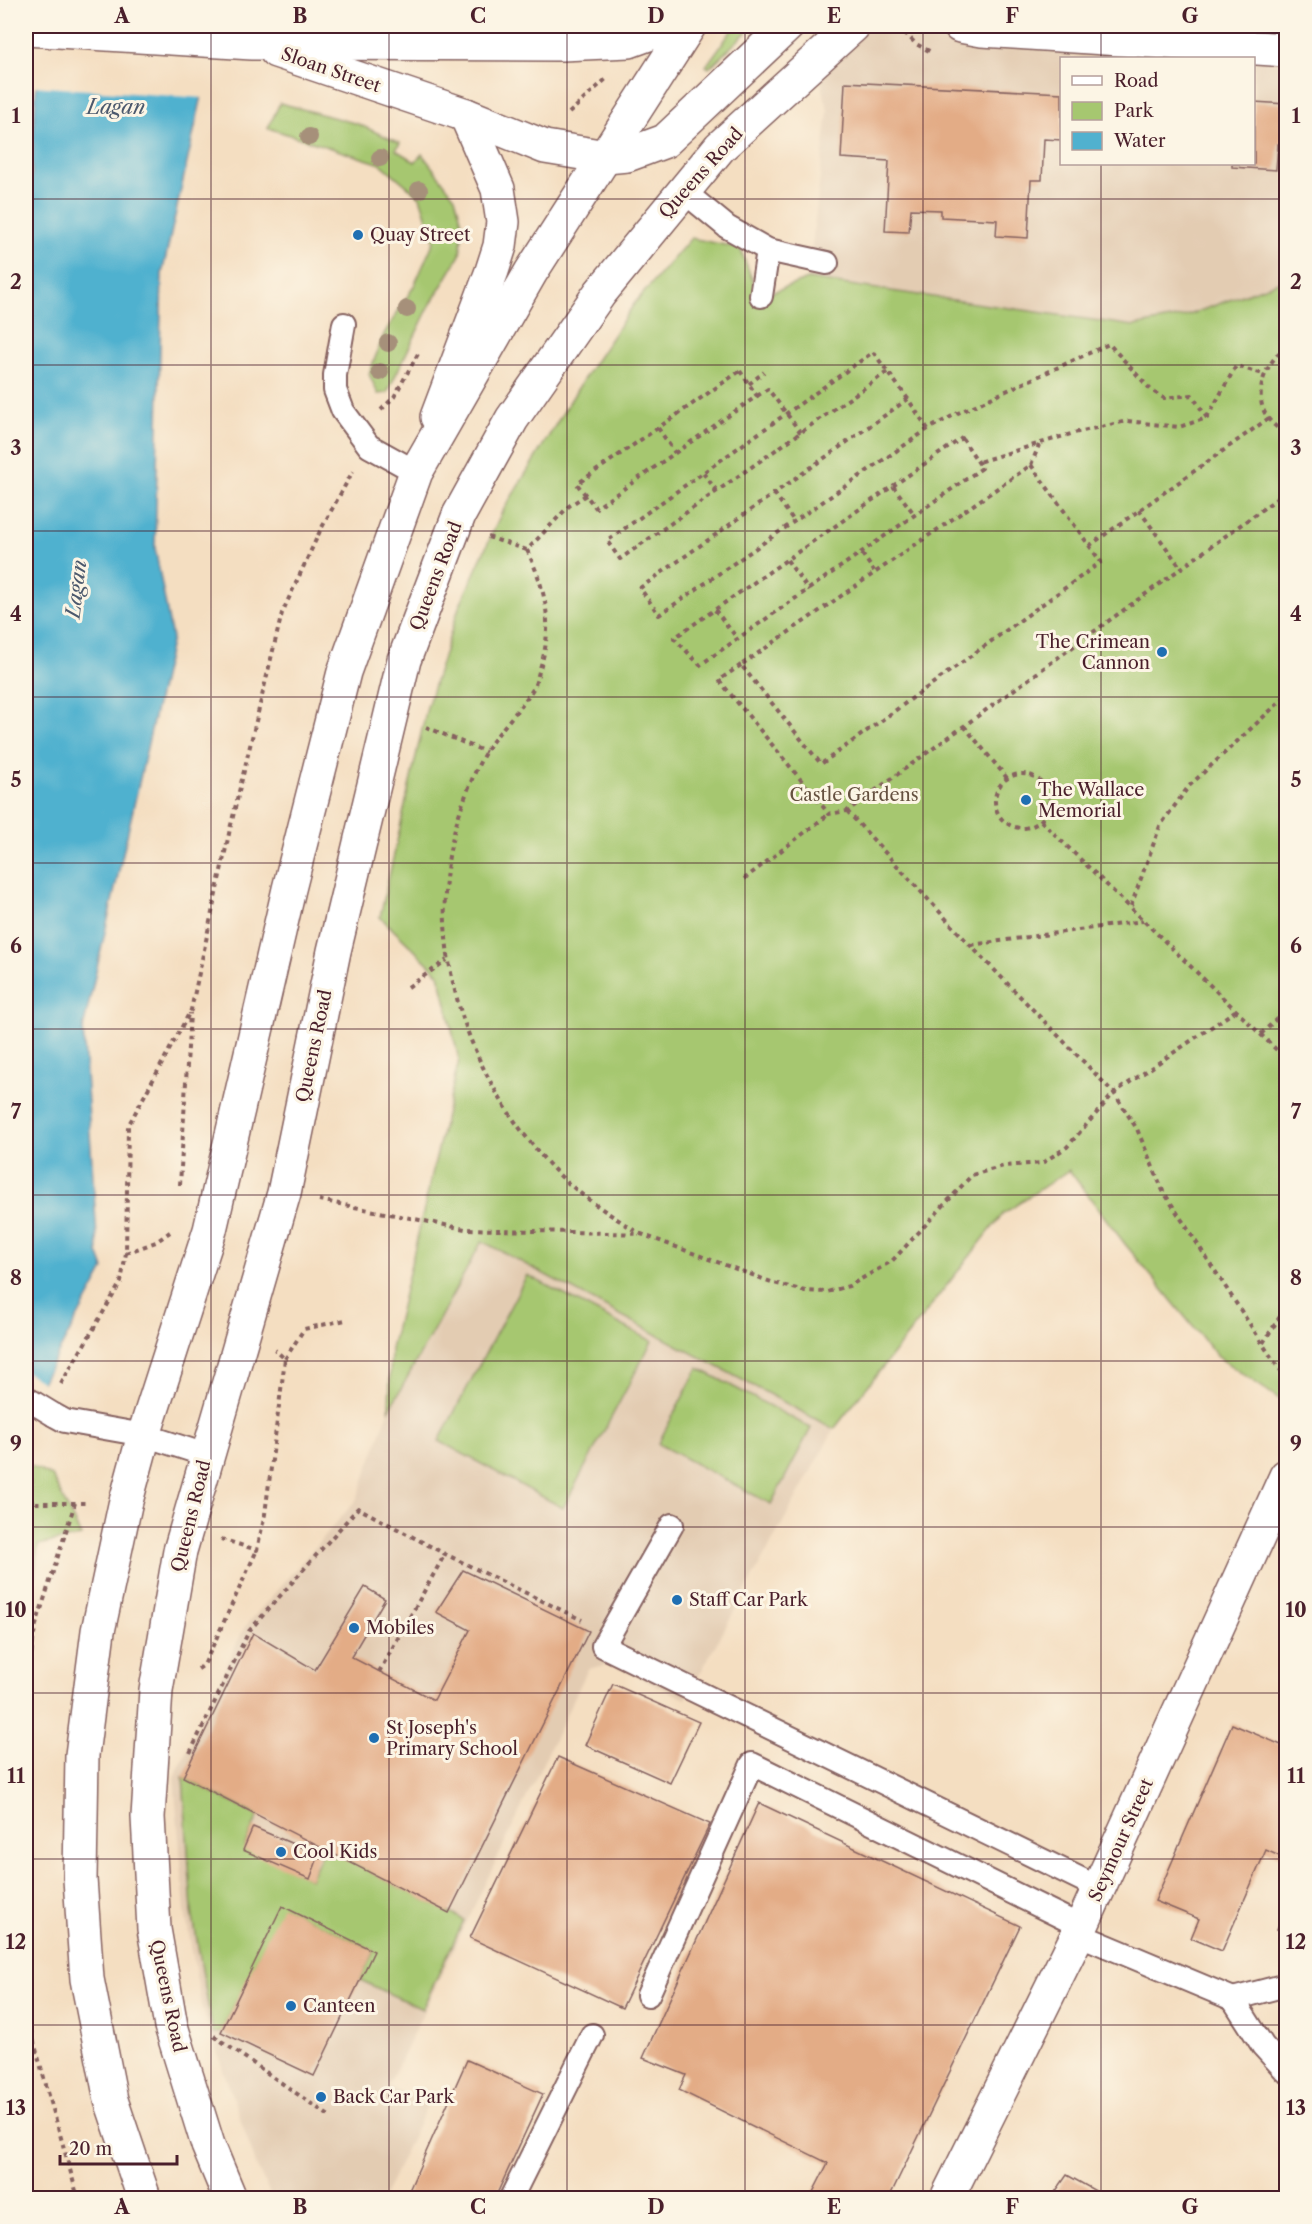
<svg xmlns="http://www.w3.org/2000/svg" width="1312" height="2224" font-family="'Libre Caslon Text',serif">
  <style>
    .built { fill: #e3ccb2; fill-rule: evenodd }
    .green { fill: #a6c770; stroke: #78734e; stroke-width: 1.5 }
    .water { fill: #50b1cf; stroke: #4d687d; stroke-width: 1.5 }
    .pier { fill: #f4dec1 }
    .building { fill: #e3ac86 }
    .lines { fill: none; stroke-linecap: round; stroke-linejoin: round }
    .lane-casing { stroke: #866260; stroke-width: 26 }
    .primary-casing { stroke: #866260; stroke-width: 36 }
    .highway-casing { stroke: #866260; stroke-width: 36 }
    .path { stroke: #866260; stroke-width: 4; stroke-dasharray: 4.5 4.5; stroke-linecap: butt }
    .lane { stroke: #fff; stroke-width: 22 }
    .primary { stroke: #fff; stroke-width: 33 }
    .highway { stroke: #fff; stroke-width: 33 }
    .lane-bridge-casing { stroke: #866260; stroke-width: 26; stroke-linecap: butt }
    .lane-bridge { stroke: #fff; stroke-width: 22 }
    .tree { fill: #a6907a }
    .grid { fill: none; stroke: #4a1f2b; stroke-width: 1.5; stroke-opacity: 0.55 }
    .poi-dot { fill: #1f6fb2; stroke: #fcf5e5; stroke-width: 2 }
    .labels { text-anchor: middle; stroke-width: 6; stroke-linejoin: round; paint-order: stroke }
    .street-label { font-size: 18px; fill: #4a1f2b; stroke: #fcf5e5 }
    .poi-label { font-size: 18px; fill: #4a1f2b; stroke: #fcf5e5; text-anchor: start }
    .park-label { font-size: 18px; fill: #665140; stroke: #fcf5e5 }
    .water-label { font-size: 20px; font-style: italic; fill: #4c596d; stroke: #fcf5e5 }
    .neatline { fill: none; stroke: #4a1f2b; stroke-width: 2 }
    .grid-label { font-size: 20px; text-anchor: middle; font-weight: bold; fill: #4a1f2b }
  </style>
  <rect width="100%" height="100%" fill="#fcf5e5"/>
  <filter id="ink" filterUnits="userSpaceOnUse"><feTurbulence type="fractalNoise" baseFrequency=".0167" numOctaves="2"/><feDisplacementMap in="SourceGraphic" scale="12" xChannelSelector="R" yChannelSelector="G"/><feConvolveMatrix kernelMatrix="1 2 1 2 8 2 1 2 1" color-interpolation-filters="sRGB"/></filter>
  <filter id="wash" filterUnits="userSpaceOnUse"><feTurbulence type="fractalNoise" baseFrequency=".008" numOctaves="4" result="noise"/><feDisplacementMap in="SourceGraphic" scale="24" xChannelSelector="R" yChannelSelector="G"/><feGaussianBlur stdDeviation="1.35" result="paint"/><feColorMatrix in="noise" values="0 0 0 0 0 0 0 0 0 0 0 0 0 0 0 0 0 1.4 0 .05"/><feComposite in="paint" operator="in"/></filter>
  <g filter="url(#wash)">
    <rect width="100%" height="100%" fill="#f4dec1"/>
    <g class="built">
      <path d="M868,26H1286V279L1186,316L1134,326L808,279L828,111L818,69ZM1062,58H1254V164H1062Z"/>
      <polygon points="482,1241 834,1429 686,1699 609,1664 588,1669 388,2086 427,2105 383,2198 272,2198 257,2167 202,2009 185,1911 174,1778 244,1628 357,1499 389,1411"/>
    </g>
    <g class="green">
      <polygon points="735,26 753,26 709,68 706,66"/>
      <polygon points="280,103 358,124 400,143 396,150 415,162 422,154 455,197 463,226 460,255 429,307 387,393 378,394 369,374 384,334 414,286 434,241 420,197 381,164 268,128"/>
      <polygon points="691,238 740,248 759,297 808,279 1134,326 1186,316 1286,279 1286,1399 1284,1402 1218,1357 1125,1244 1069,1170 1003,1214 834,1429 482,1241 389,1411 391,1349 459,1060 439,974 380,917 427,707 459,607 501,514 583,380 634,304"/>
      <polygon points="527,1275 652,1341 563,1508 439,1441"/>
      <polygon points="698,1368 811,1428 771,1504 658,1444"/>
      <polygon points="26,1464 52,1476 81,1536 38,1545 26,1647"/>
      <polygon points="183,1777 258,1816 244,1847 310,1879 325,1849 464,1920 422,2009 360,1980 374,1951 283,1907 221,2032 213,2034 192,1911"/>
    </g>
    <polygon class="water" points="64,26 204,87 162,274 155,548 172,638 83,1029 98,1252 104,1269 26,1412 26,289 36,87"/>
    <g class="pier">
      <polygon points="60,26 244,26 206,89 204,98 33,86"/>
      <polygon points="26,1372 46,1384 26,1415"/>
    </g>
    <g id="blocks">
      <g class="building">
        <polygon points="845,82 1062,93 1062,140 1044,139 1042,180 1031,180 1028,238 996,236 997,220 941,217 941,210 911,209 909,232 885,231 889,161 841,158"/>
        <polygon points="1254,102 1286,104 1286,144 1278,144 1276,170 1232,167 1232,164 1254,164"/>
        <polygon points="463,1570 589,1631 449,1913 183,1777 253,1633 315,1670 365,1587 385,1599 351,1657 434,1700 470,1630 436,1612"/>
        <polygon points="613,1684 699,1722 670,1783 585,1745"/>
        <polygon points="1232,1724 1286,1747 1286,1859 1266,1850 1222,1951 1191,1938 1199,1919 1155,1901"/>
        <polygon points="558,1757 710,1824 622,2008 470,1938"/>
        <polygon points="759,1803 1020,1926 889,2198 810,2198 828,2163 679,2090 686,2075 643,2058"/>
        <polygon points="253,1827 319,1855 310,1879 243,1850"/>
        <polygon points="282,1906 374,1951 314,2076 221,2032"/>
        <polygon points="1286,1906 1286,1933 1277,1929"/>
        <polygon points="467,2060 543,2094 495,2198 415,2198 407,2195"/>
        <polygon points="1067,2175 1108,2198 1051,2198"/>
      </g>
    </g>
  </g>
  <g filter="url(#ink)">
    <use href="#blocks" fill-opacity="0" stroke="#866260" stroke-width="1.5"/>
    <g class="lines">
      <g class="lane-casing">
        <g id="lane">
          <polyline points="682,190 727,227 768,250 827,263"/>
          <polyline points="761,296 768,250"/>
          <polyline points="344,324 335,375 335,390 343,411 369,446 416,472"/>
          <polyline points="54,1415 65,1421 144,1435 206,1455"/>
          <polyline points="672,1525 603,1646 1099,1888"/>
          <polyline points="1078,1934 1233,1999"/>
          <polyline points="1286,1985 1233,1999 1263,2046 1286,2071"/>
          <polyline points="648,1995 752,1764 1082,1927"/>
          <polyline points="511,2198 592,2035"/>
        </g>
      </g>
      <g class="primary-casing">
        <g id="primary">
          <polyline points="960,26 982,30 1286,50"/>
          <polyline points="26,29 252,43 562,44 629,41 670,26"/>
          <polyline points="276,51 466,115 545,147 606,157 627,155 665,141 787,26"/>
          <polyline points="437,417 492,271 500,246 503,222 498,189 466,115"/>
          <polyline points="947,2198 1078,1934 1286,1476"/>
        </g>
      </g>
      <g class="highway-casing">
        <g id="highway">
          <polyline points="144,2198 111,2100 87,1979 80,1879 82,1755 98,1631 125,1505 144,1435 210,1230 289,889 344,672 416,472 531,272 689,26"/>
          <polyline points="230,2198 208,2145 171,2026 154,1929 148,1817 156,1690 180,1551 284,1193 334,951 404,660 459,515 512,419 600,293 720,147 853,26"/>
        </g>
      </g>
      <g class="path">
        <polyline points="898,26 916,44 933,53"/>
        <polyline points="569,113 606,79"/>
        <path d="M1286,346C1258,370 1247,413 1286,433"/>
        <polygon points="740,371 757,396 596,508 577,484"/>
        <polyline points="887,372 620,559 607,541 873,352 908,399"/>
        <polyline points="749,384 764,372"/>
        <polyline points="757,396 768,389 801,433"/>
        <polyline points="381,410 394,397 419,352"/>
        <polyline points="1207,418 1236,366 1263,374"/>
        <polyline points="658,428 675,453"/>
        <polyline points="928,429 908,399 640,588 659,615 928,429 958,413 1109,344 1152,391 1164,398 1192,395 1207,418 1179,427 1127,421 1074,433 978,462"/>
        <polygon points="962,438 982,468 700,665 674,638"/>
        <polygon points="1031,465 1101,562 821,764 741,665"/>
        <polyline points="1031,465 1039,445"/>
        <polyline points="703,473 717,491"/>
        <polyline points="893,486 915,515"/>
        <polyline points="774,493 794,521"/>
        <path d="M586,495L569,506L527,550C546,590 554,625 540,668C538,675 536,683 533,689C519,711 500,729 486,751C477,766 470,784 464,800C417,926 460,1065 547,1162C573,1192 608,1213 640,1234"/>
        <polyline points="1139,510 1181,568"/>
        <polyline points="488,537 527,550"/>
        <polyline points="1089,546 1269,418"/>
        <polyline points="862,554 874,571"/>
        <polyline points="787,560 809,591"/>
        <polyline points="715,610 737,638"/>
        <polyline points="741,665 719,680 829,814 847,811 1286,492"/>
        <polyline points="964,726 1007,778"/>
        <polyline points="426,727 486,752"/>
        <circle cx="1022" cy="801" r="27"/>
        <polyline points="847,811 970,945 1114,1093 1137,1129 1163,1191 1277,1366 1286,1376"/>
        <polyline points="1041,821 1286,1059"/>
        <polyline points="744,879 829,814"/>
        <polyline points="1131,906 1160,826 1189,786 1286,696"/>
        <polyline points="971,945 1143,921"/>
        <polyline points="408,987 447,960"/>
        <polyline points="1261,1034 1286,1010"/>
        <polyline points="180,1185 190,1013"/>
        <polyline points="319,1200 465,1229 641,1234 774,1283 805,1291 827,1292 849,1286 892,1261 972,1175 1004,1166 1042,1163 1067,1147 1114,1093 1235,1011"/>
        <polyline points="126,1253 156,1242 170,1232"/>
        <polyline points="1263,1343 1286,1307"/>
        <polyline points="285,1359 304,1329 345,1320"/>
        <polyline points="61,1384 121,1282 126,1253 128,1126 191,1010 230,829 282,613 320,531 353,471"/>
        <polyline points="26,1455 32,1503"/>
        <polyline points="26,1503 88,1503"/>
        <polyline points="221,1539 257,1550 265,1514 285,1359 275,1350"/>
        <polyline points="198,1669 204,1665 257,1550"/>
        <polyline points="379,1672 445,1554"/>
        <polyline points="26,1689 35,1628 75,1503"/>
        <polyline points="190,1753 249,1631 358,1508 445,1554 582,1620"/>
        <polyline points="26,2014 78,2198"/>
        <polyline points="214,2036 329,2116"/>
      </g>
      <use href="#lane" class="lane"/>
      <use href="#primary" class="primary"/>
      <use href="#highway" class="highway"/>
      <g class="lane-bridge-casing">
        <polyline id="lane-bridge" points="26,1398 54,1415"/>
      </g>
      <use href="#lane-bridge" class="lane-bridge"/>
    </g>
    <g class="tree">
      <circle cx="309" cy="137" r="9"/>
      <circle cx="380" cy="158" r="9"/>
      <circle cx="419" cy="190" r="9"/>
      <circle cx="407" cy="309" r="9"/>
      <circle cx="388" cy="343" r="9"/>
      <circle cx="380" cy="372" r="9"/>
    </g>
  </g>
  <path class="grid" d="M211,26V2198M389,26V2198M567,26V2198M745,26V2198M923,26V2198M1101,26V58M1101,164V2198M26,199H1286M26,365H1286M26,531H1286M26,697H1286M26,863H1286M26,1029H1286M26,1195H1286M26,1361H1286M26,1527H1286M26,1693H1286M26,1859H1286M26,2025H1286"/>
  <g class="poi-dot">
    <circle cx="358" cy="235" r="6"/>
    <circle cx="1162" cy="652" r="6"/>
    <circle cx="1026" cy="800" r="6"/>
    <circle cx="677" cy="1600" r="6"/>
    <circle cx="354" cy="1628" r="6"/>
    <circle cx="374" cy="1738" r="6"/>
    <circle cx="281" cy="1852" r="6"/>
    <circle cx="291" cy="2006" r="6"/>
    <circle cx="321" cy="2097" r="6"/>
  </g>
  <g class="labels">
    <g class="street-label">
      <text transform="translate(331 70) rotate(19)" y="6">Sloan Street</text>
      <text transform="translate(701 173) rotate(-48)" y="6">Queens Road</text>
      <text transform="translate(436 576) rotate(-69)" y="6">Queens Road</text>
      <text transform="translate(314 1046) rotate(-78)" y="6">Queens Road</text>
      <text transform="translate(191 1516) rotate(-76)" y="6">Queens Road</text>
      <text transform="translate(1121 1840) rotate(-66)" y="6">Seymour Street</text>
      <text transform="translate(168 1996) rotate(78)" y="6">Queens Road</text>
    </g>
    <g class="poi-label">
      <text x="370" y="241">Quay Street</text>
      <text x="1150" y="648" text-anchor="end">The Crimean<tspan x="1150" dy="21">Cannon</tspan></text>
      <text x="1038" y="796">The Wallace<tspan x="1038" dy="21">Memorial</tspan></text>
      <text x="689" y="1606">Staff Car Park</text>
      <text x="366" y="1634">Mobiles</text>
      <text x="386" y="1734">St Joseph's<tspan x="386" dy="21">Primary School</tspan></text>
      <text x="293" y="1858">Cool Kids</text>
      <text x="303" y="2012">Canteen</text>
      <text x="333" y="2103">Back Car Park</text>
    </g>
    <g class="park-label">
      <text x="854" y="801">Castle Gardens</text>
    </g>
    <g class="water-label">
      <text x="116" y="114">Lagan</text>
      <text transform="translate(76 589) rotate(-83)" y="7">Lagan</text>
    </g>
  </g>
  <rect width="1312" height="2224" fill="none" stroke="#fcf5e5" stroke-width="66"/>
  <rect x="1060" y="57" width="195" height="108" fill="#fcf5e5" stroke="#b59f9b" stroke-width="1.5"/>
  <rect x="1072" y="76" width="30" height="9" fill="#ffffff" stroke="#b59f9b" stroke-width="1.5"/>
  <text x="1114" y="87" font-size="18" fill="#4a1f2b">Road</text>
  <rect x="1072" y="102" width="30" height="18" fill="#a6c770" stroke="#b59f9b" stroke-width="1.5"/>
  <text x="1114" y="117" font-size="18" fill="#4a1f2b">Park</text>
  <rect x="1072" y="132" width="30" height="18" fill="#50b1cf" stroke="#b59f9b" stroke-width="1.5"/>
  <text x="1114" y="147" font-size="18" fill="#4a1f2b">Water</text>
  <path d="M60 2155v9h117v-9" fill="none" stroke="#4a1f2b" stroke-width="3"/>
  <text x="69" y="2155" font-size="18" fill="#4a1f2b" stroke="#fcf5e5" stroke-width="4.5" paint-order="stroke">20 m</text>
  <rect x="33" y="33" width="1246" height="2158" class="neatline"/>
  <g class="grid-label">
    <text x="122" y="23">A</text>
    <text x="300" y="23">B</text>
    <text x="478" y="23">C</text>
    <text x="656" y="23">D</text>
    <text x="834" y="23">E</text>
    <text x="1012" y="23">F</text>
    <text x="1190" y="23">G</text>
    <text x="16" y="123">1</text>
    <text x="1296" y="123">1</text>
    <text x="16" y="289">2</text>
    <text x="1296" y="289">2</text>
    <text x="16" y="455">3</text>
    <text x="1296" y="455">3</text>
    <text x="16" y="621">4</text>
    <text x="1296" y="621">4</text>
    <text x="16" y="787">5</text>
    <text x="1296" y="787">5</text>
    <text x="16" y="953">6</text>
    <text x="1296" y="953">6</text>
    <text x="16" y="1119">7</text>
    <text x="1296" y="1119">7</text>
    <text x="16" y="1285">8</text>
    <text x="1296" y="1285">8</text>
    <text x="16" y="1451">9</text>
    <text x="1296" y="1451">9</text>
    <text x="16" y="1617">10</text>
    <text x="1296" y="1617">10</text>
    <text x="16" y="1783">11</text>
    <text x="1296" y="1783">11</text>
    <text x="16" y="1949">12</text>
    <text x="1296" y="1949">12</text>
    <text x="16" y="2115">13</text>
    <text x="1296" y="2115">13</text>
    <text x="122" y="2214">A</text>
    <text x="300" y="2214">B</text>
    <text x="478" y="2214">C</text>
    <text x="656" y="2214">D</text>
    <text x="834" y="2214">E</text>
    <text x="1012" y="2214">F</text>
    <text x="1190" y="2214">G</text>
  </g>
</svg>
